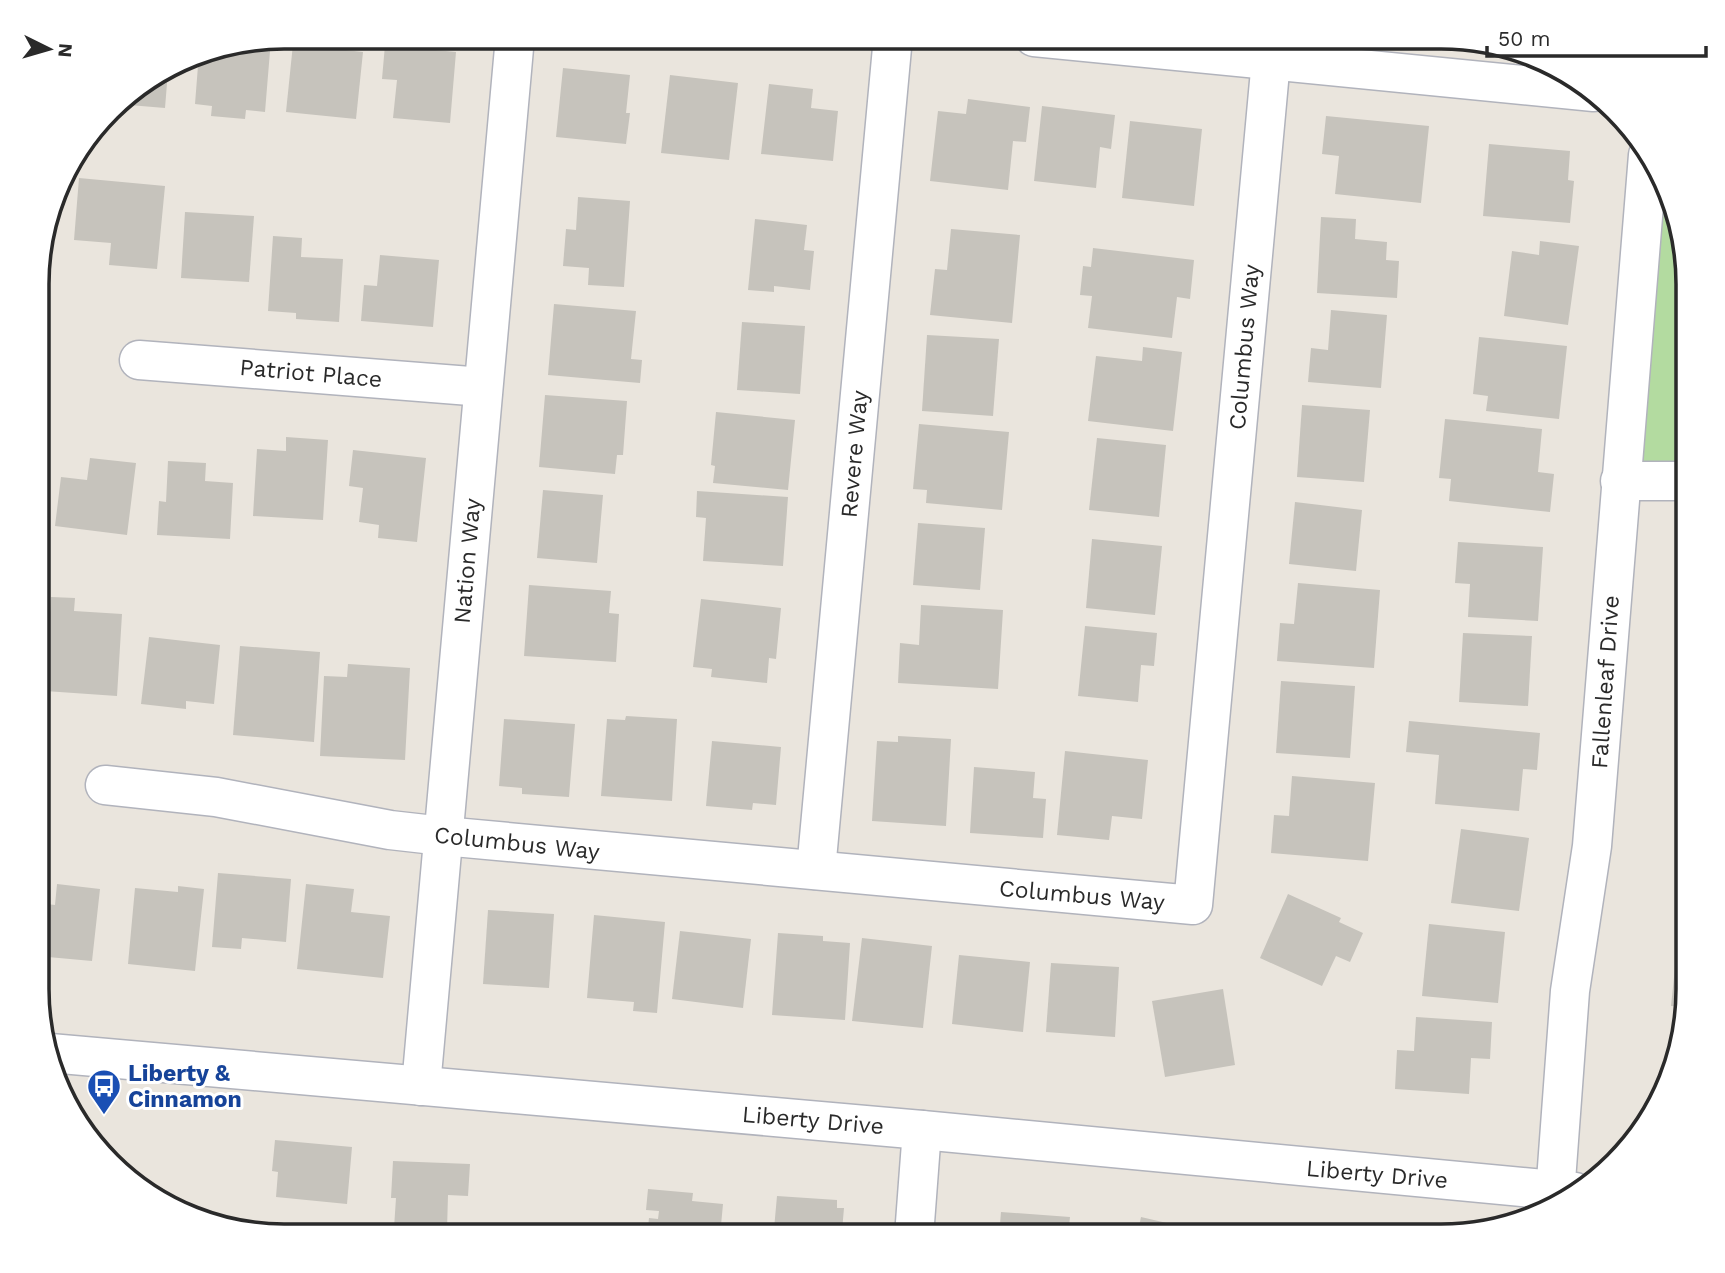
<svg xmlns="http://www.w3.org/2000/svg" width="1725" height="1273" font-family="'Work Sans',sans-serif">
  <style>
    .grass { fill: #b3dba0 }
    .building { fill: #c6c3bc }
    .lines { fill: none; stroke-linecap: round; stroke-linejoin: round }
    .minor-casing { stroke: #b1b3bc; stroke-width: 41 }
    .minor { stroke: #fff; stroke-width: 38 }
    .labels { text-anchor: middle; stroke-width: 6; stroke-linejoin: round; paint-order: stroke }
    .street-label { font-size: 23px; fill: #2a2a2a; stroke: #fff }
    .transit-label { font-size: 23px; font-weight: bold; fill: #164399; stroke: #fff; text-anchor: start }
    .rim { fill: none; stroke: #2a2a2a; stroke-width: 3.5 }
  </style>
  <rect width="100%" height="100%" fill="#eae5dd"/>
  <polygon class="grass" points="1663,175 1688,284 1688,478 1620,481"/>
  <g class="building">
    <polygon points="271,39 265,112 246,110 245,119 211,116 212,106 195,104 199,53 204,50"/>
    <polygon points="293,44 363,52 356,119 286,112"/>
    <polygon points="385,45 456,52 450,123 393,118 397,80 382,79"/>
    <polygon points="563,68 630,75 626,113 630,113 626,144 556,137"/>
    <polygon points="168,71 165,108 117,104 116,113 109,112 121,98"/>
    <polygon points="670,75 738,83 729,160 661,153"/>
    <polygon points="769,84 813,89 811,108 838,111 833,161 761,154"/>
    <polygon points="968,99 1030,107 1026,142 1013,141 1008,190 930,181 938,111 966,114"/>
    <polygon points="1042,106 1115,115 1111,149 1100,147 1096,188 1034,181"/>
    <polygon points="1326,116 1429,126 1421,203 1335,194 1339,156 1322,154"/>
    <polygon points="1130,121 1202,129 1194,206 1122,198"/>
    <polygon points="1489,144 1570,151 1568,180 1574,181 1570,223 1483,216"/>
    <polygon points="79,178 165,186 157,269 109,265 111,243 74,240"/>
    <polygon points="578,197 630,201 624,287 588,285 589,268 563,266 566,229 576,230"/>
    <polygon points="185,212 254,216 249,282 181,278"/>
    <polygon points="1321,217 1356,219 1355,239 1387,242 1386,260 1399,261 1397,298 1317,293"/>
    <polygon points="755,219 807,225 804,250 814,251 810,290 774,286 774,292 748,290"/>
    <polygon points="951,229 1020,235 1012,323 930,315 935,269 947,270"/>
    <polygon points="273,236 302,238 301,257 343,259 339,322 296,319 296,313 268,311"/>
    <polygon points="1540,241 1579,246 1568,325 1504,316 1512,251 1539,255"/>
    <polygon points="1093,248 1194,260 1190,299 1177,297 1172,338 1088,328 1092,296 1080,295 1083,266 1091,267"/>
    <polygon points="380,255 439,260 433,327 361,321 364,285 377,286"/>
    <polygon points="554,304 636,311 631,359 642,360 640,383 548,375"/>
    <polygon points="1331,310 1387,315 1381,388 1308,382 1311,348 1328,350"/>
    <polygon points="742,322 805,326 800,394 737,390"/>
    <polygon points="927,335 999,339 993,416 922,411"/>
    <polygon points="1479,337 1567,346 1559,419 1486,411 1488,396 1473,394"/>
    <polygon points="1143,347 1182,352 1173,431 1088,421 1096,356 1142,361"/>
    <polygon points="545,395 627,401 623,455 617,455 615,474 539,467"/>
    <polygon points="1302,405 1370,410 1364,482 1297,477"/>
    <polygon points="716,412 795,420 788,490 713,483 715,466 711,465"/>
    <polygon points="1445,419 1542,429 1538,472 1554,474 1550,512 1449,501 1451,479 1439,478"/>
    <polygon points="919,424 1009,432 1002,510 926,503 927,490 913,489"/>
    <polygon points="286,437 328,440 323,520 253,516 257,449 286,451"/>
    <polygon points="1097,438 1166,445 1159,517 1089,510"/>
    <polygon points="353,450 426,458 417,542 378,538 379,525 359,522 363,488 349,486"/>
    <polygon points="90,458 136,463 127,535 55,526 61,477 87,480"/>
    <polygon points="168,461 206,463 205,481 233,483 230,539 157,535 159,501 166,502"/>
    <polygon points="543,490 603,495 597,563 537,558"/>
    <polygon points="697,491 788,497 783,566 703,561 706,518 696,517"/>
    <polygon points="1295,502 1362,510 1356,571 1289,564"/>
    <polygon points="918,523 985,528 980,590 913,585"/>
    <polygon points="1092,539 1162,546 1155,615 1086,608"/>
    <polygon points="1458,542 1543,547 1538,621 1468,617 1470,584 1455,583"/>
    <polygon points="1298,583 1380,590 1374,668 1277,661 1280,623 1294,624"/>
    <polygon points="529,585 611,591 609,613 619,614 616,662 524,656"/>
    <polygon points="51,597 75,598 74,611 122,614 117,696 45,691"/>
    <polygon points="701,599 781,608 776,659 769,658 767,683 711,677 712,669 693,667"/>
    <polygon points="921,605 1003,610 998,689 898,683 900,643 919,645"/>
    <polygon points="1085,626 1157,633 1154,666 1141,665 1138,702 1078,696"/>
    <polygon points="1463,633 1532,636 1528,706 1459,702"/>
    <polygon points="149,637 220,645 214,704 186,701 186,709 141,704"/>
    <polygon points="240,646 320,652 314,742 233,735"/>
    <polygon points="348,664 410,668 405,760 320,756 324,676 347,677"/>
    <polygon points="1281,681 1355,686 1350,758 1276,753"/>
    <polygon points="626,716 677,719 672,801 601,796 607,719 625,720"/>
    <polygon points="504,719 575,724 569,797 522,794 522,788 499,786"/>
    <polygon points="1409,721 1540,733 1537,770 1523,769 1519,811 1435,804 1439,755 1406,752"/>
    <polygon points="898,736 951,739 946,826 872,821 877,741 898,742"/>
    <polygon points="712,741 781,747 776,805 753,803 752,810 706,806"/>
    <polygon points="1065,751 1148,760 1142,819 1112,816 1109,840 1057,835"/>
    <polygon points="974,767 1035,772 1033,798 1046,799 1043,838 970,833"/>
    <polygon points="1292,776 1375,783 1368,861 1271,853 1274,815 1289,816"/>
    <polygon points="1461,829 1529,838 1519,911 1451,903"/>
    <polygon points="1683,842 1688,843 1688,919 1678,918"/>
    <polygon points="218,873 291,879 286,942 242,938 241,949 212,947"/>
    <polygon points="57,884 100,889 92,961 37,956 38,903 55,905"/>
    <polygon points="306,884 354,889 351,912 390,916 383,978 297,969"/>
    <polygon points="178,886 204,889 195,971 128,964 135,888 178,892"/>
    <polygon points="1288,894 1341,918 1339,922 1363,933 1350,962 1336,956 1322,986 1260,958"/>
    <polygon points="488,910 554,914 549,988 483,984"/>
    <polygon points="594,915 665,922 657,1013 633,1011 634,1002 587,998"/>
    <polygon points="1429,924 1505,932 1498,1003 1422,996"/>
    <polygon points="1679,930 1688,931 1687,1007 1671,1006"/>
    <polygon points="680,931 751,939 743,1008 672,999"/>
    <polygon points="778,933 823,936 823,941 850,943 845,1020 772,1015"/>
    <polygon points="862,938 932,946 923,1028 852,1021"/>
    <polygon points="959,955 1030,962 1023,1032 952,1024"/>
    <polygon points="1051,963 1119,967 1115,1037 1046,1032"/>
    <polygon points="1223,989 1235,1065 1165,1077 1152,1001"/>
    <polygon points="1416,1017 1492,1022 1490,1059 1471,1058 1469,1094 1395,1089 1397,1050 1414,1051"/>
    <polygon points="1672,1042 1679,1043 1670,1082 1668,1082"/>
    <polygon points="275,1140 352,1147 347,1204 276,1197 278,1172 272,1171"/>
    <polygon points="393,1161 470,1164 468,1196 448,1195 447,1230 394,1228 396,1198 391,1198"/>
    <polygon points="648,1189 693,1193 692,1201 723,1204 720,1236 647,1236 649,1218 658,1219 659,1211 646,1210"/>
    <polygon points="777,1196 837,1200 837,1208 844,1208 842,1231 826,1230 825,1236 757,1236 758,1228 774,1229"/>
    <polygon points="1001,1212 1070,1217 1068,1236 999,1236"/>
    <polygon points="1141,1217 1210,1233 1210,1236 1137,1236"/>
  </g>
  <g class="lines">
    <g class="minor-casing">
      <g id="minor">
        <polyline points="1034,37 1594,92"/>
        <polyline points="139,360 483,387"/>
        <polyline points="1620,481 1688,481"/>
        <polyline points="105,785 216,797 390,830 443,836 1193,905 1271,60 1278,37"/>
        <polyline points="816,870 893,37"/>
        <polyline points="50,1053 922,1130 1575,1192"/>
        <polyline points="421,1086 515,37"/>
        <polyline points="1554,1208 1570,991 1592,846 1648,155"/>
        <polyline points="914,1236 922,1130"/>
      </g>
    </g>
    <use href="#minor" class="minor"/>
  </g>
  <defs>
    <g id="bus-pin" transform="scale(1.75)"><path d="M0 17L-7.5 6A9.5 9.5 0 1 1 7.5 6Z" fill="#1a4fb4" stroke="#fff"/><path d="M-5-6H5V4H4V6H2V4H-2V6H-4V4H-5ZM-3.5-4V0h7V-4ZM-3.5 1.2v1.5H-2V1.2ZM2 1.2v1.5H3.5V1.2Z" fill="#fff"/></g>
  </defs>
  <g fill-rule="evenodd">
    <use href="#bus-pin" x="104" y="1086"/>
  </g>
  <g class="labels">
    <g class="street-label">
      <text transform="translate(1244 347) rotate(-85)" y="8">Columbus Way</text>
      <text transform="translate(311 373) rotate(5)" y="8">Patriot Place</text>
      <text transform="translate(854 454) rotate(-85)" y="8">Revere Way</text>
      <text transform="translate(467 561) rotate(-85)" y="8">Nation Way</text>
      <text transform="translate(1605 682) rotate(-86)" y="8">Fallenleaf Drive</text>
      <text transform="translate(517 843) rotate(6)" y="8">Columbus Way</text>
      <text transform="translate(1082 895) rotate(5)" y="8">Columbus Way</text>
      <text transform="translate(813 1120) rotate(5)" y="8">Liberty Drive</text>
      <text transform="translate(1377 1174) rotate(5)" y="8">Liberty Drive</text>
    </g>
    <g class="transit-label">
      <text x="128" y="1081">Liberty &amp;<tspan x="128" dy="26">Cinnamon</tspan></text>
    </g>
  </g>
  <path d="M0 0H1725V1273H0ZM284 49H1441A235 235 0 0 1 1676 284V989A235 235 0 0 1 1441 1224H284A235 235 0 0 1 49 989V284A235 235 0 0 1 284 49Z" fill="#fff" fill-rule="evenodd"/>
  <path class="rim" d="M284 49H1441A235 235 0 0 1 1676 284V989A235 235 0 0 1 1441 1224H284A235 235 0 0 1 49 989V284A235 235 0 0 1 284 49Z"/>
  <g transform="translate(49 49) rotate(95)" stroke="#ffffff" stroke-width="5" paint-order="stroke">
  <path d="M0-5L12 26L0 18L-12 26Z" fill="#2a2a2a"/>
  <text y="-10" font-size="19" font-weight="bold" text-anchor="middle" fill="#2a2a2a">N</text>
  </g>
  <path d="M1487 46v10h219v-10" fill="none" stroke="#2a2a2a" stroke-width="3.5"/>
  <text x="1498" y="46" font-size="21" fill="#2a2a2a" stroke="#ffffff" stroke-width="5" paint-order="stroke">50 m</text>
</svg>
